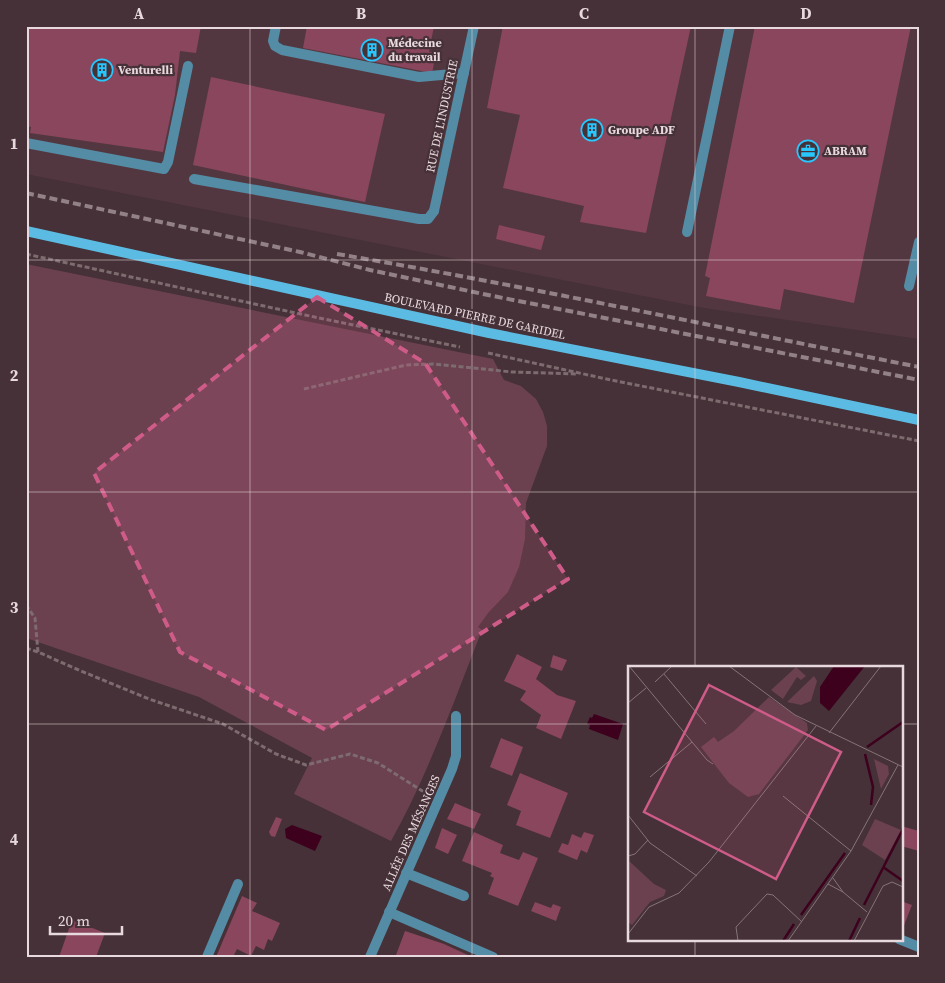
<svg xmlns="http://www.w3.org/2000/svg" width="945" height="983" font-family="'Source Serif 4',serif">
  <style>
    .built { fill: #533740 }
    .green { fill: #6b414f }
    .water { fill: #3d001d }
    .building { fill: #89465d }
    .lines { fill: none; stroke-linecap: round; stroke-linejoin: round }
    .path { stroke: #7d6b70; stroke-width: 3; stroke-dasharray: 5 2.5; stroke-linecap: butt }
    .lane { stroke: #538ca4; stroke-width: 10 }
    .street { stroke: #538ca4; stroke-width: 10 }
    .secondary { stroke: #5cbbe2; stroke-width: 10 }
    .rail { stroke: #928186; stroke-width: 4; stroke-dasharray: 8 4; stroke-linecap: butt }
    .marked { fill: #cf5c88; fill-opacity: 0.2; stroke: #cf5c88; stroke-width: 4; stroke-dasharray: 10 6; stroke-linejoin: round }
    .grid { fill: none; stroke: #e7d9dd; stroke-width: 1; stroke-opacity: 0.55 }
    .labels { text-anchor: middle; stroke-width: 4.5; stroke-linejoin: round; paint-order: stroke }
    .poi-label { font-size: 12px; font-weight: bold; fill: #e7d9dd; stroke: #453137; text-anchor: start }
    .street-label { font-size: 12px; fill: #e7d9dd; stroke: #453137 }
    .inset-river { fill: none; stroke: #3d001d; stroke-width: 2.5 }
    .inset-road { fill: none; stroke: #867479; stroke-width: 1 }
    .view { fill: #cf5c88; fill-opacity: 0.15; stroke: #cf5c88; stroke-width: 2.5 }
    .inset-edge { fill: none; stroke: #e7d9dd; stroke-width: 2.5 }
    .neatline { fill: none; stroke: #e7d9dd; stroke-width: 2 }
    .grid-label { font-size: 16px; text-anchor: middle; font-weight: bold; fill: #e7d9dd }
  </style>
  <rect width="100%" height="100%" fill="#453137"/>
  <polygon class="built" points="26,26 919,26 919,339 704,308 26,174"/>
  <path class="green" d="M26,264L493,359L504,380L521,386L536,399L543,412L547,426V446L526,503L525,539L519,567L508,592L488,613L478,627L482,630C454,701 428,775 391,841L294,794L312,758L199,697L26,638Z"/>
  <g class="water">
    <polygon points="594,714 623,724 618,740 589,729 590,725 587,724 590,717 592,718"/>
    <polygon points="292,825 322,836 315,851 286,838 285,829"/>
  </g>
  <g class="building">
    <polygon points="26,26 201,26 196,53 180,51 175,95 163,152 30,133 31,127 26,126"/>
    <polygon points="307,26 434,26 429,52 436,53 432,73 303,48"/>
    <polygon points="503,26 691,26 646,233 580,222 584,206 503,188 520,115 487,108"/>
    <polygon points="755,26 911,26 854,303 784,289 780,310 706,296 710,278 705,276"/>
    <polygon points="211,77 385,114 365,202 193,165"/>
    <polygon points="499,225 545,236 541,250 496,239"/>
    <polygon points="517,654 542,667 536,679 557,695 576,701 561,739 536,728 541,715 520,700 526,691 504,681"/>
    <polygon points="553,655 567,660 562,671 550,667"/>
    <polygon points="501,738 523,747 512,776 490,767"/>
    <polygon points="520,773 568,793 550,838 516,825 521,811 507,805"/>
    <polygon points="455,803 481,814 474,829 447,819"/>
    <polygon points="276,817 282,819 275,837 271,836 269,832"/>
    <polygon points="901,826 919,831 919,851 901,846"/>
    <polygon points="442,828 457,835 448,854 435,848"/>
    <polygon points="474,832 503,845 500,853 519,860 523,852 538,858 518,906 488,894 494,878 490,876 492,873 462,861"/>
    <polygon points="584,832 594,835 587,853 581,850 577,860 558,852 562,843 568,845 572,834 581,838"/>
    <polygon points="242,896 257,903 252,911 280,923 272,941 268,939 264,950 256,946 251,956 237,949 233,957 216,957"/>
    <polygon points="901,901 912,905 901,933"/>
    <polygon points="535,902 551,908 553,904 561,907 556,921 531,911"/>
    <polygon points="72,920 105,933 96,957 59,957"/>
    <polygon points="405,931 444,944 472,957 400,957 396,955"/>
  </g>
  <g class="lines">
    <g class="path">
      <polyline points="26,254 305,315 460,347"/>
      <polyline points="488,353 611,380 919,441"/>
      <polyline points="304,389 406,365 433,364 512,372 578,374"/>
      <polyline points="26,605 35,618 38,652"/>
      <polyline points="26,648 38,652 81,671 149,699 223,724 276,754 306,765 350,754 378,763 424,792"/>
    </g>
    <g class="lane">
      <polyline points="276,26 273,41 275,46 282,50 419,77 464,73"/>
      <polyline points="26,143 164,169 168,162 188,66"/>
      <polyline points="194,179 419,219 428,219 434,211"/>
      <polyline points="687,232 730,26"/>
      <polyline points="909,286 919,242"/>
      <polyline points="406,873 464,896"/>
      <polyline points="899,939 919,947"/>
    </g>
    <g class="street">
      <polyline points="434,211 474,26"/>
      <polyline points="389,912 493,957"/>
      <polyline points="207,957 238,884"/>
      <polyline points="370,957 452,769 456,756 456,716"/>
    </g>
    <polyline class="secondary" points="26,231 489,333 739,382 919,420"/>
    <g class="rail">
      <polyline points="26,193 300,252 370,270 483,294 919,380"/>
      <path d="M337,254C532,287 725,329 919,367"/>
    </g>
  </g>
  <path class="marked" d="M317,297L425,363L568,579L326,730L180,652L94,473Z"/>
  <path class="grid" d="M250,26V957M472,26V957M695,26V667M26,260H919M26,492H919M26,724H629M901,724H919M695,939V957"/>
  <defs>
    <g id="building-ring" transform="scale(1.125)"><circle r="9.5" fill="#453137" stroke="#28c8ff" stroke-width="1.5"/><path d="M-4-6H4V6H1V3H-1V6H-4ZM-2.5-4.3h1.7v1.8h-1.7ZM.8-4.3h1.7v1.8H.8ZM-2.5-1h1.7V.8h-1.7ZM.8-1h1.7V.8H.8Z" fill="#28c8ff"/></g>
    <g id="office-ring" transform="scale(1.125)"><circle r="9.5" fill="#453137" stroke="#28c8ff" stroke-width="1.5"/><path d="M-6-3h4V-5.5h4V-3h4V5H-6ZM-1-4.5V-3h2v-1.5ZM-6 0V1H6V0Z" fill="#28c8ff"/></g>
  </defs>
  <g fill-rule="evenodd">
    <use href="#building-ring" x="372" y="50"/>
    <use href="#building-ring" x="102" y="70"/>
    <use href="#building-ring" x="592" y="130"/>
    <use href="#office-ring" x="808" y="151"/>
  </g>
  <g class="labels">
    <g class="poi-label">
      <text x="388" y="47">Médecine<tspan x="388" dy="14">du travail</tspan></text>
      <text x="118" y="74">Venturelli</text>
      <text x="608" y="134">Groupe ADF</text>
      <text x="824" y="155">ABRAM</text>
    </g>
    <g class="street-label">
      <text transform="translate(442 116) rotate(-78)" y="4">RUE DE L'INDUSTRIE</text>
      <text transform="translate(475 316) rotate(12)" y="4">BOULEVARD PIERRE DE GARIDEL</text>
      <text transform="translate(411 833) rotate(-66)" y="4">ALLÉE DES MÉSANGES</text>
    </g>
  </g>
  <g transform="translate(628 666)">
    <rect width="275" height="275" fill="#453137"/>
    <path d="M168,1L178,10L173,14L169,11L155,33L143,24ZM186,10L189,15L183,35L173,39L159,36ZM141,31L179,57L180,64L131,128L120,131L101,117L73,81L86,71L90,76L106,65ZM246,93L260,100L261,108L253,123ZM247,153L273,164L257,194L234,179ZM0,194L26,218L38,224L36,230L22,236L4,259L0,256Z" fill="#6b414f"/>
    <path d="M206,0H237L201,45L192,37V21Z" fill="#3d001d"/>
    <path class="inset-river" d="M239,81L275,56M237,88L245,121L243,139M255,201L275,215M236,239L275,163M173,249L217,187M155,275L166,258M221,275L232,252"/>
    <path class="inset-road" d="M1,0L79,94L85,98M101,0L167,49L275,101M36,8L78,58M27,16L44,0M0,37L18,22M201,67L253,0M22,111L64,76M155,130L223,185M0,149L22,177L69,210M0,190L7,188L20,174M205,212L215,226L239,246M200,218L215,226M0,268L21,241L51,227L81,196L188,60M110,275L108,261L139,228L145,229L174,256M160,275L223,185L270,99M226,275L255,220L264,216L275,221"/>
    <path class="view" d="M81,19L213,86L148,213L16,146Z"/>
    <rect width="275" height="275" class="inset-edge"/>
  </g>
  <rect width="945" height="983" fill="none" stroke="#453137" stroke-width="55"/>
  <path d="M50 926v8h72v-8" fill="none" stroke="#e7d9dd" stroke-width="2.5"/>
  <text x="58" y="926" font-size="15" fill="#e7d9dd" stroke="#453137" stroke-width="4" paint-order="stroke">20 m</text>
  <rect x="28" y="28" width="890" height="928" class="neatline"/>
  <g class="grid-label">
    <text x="139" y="19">A</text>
    <text x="361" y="19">B</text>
    <text x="584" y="19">C</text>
    <text x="806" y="19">D</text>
    <text x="14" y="149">1</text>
    <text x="14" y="381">2</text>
    <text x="14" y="613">3</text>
    <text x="14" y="845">4</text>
  </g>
</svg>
